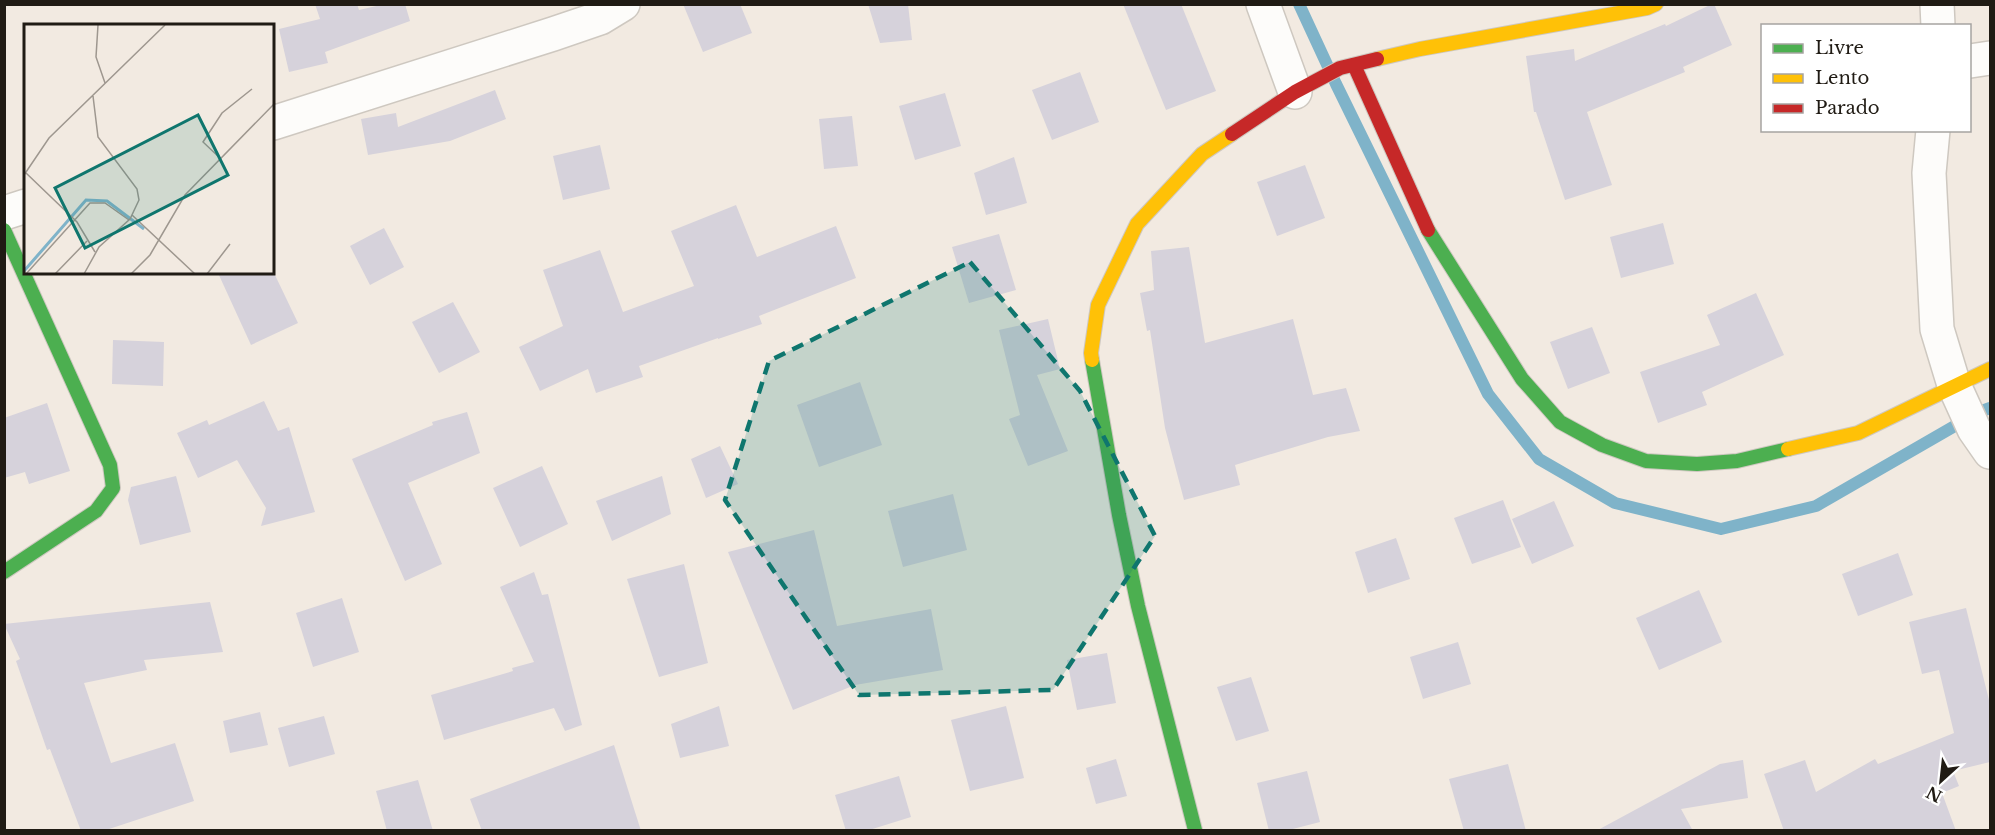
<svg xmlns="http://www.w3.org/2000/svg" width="1995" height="835" font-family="'Libre Baskerville',serif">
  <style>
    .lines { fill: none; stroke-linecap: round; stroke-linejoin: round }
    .stream { stroke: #7fb3c9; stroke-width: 12 }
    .building { fill: #d6d2db }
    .street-casing { stroke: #cec8c0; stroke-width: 36 }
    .fast-casing { stroke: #cec8c0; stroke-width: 16 }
    .slow-casing { stroke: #cec8c0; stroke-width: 16 }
    .jam-casing { stroke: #cec8c0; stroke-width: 16 }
    .street { stroke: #fdfcfa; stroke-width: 33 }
    .fast { stroke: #4caf50; stroke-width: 14 }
    .slow { stroke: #ffc107; stroke-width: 14 }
    .jam { stroke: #c62828; stroke-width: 14 }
    .marked { fill: #0f766e; fill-opacity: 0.2; stroke: #0f766e; stroke-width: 4.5; stroke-dasharray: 12 8; stroke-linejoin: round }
    .inset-river { fill: none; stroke: #7fb3c9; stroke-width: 3 }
    .inset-road { fill: none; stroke: #9e978f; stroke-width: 1.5 }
    .view { fill: #0f766e; fill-opacity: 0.15; stroke: #0f766e; stroke-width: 3 }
    .inset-edge { fill: none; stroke: #201b14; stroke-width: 3 }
  </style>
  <rect width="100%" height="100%" fill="#f2eae1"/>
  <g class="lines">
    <polyline class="stream" points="1299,4 1336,84 1488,394 1539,459 1615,503 1721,529 1816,506 1979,412 1990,408"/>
  </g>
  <g class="building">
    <polygon points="315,4 357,4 359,10 385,4 405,4 410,21 325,52 328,63 289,72 279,29 320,19"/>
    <polygon points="683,4 740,4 752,33 703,52"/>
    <polygon points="868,4 908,4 912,40 880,43"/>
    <polygon points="1123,4 1181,4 1216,91 1166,110"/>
    <polygon points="1712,4 1714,4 1732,45 1683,67 1685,72 1587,112 1612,185 1565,200 1536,112 1534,112 1526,56 1574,49 1575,61 1665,24 1666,26"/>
    <polygon points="1080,72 1099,122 1052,140 1032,90"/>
    <polygon points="495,90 506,119 450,141 368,155 361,119 396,113 398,127"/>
    <polygon points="945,93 961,146 915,160 899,106"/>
    <polygon points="852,116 858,166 824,169 819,119"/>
    <polygon points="600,145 610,189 563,200 553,156"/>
    <polygon points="1014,157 1027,203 986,215 974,173"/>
    <polygon points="1305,165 1325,218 1277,236 1257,182"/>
    <polygon points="736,205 757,257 836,226 856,278 759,316 762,324 718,339 718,338 639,366 643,377 596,393 588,369 540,391 519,347 563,326 543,270 600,250 623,312 694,286 671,231"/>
    <polygon points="1663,223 1674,264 1621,278 1610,237"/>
    <polygon points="384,228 404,267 370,285 350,246"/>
    <polygon points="999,234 1016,290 969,303 952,247"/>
    <polygon points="1189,247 1205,343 1293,319 1313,395 1346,388 1360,431 1328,437 1235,465 1240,485 1184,500 1165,428 1150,330 1147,331 1140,293 1154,290 1151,251"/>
    <polygon points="218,273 274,273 298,323 251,345"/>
    <polygon points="1756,293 1784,355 1702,392 1707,405 1658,423 1640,372 1720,345 1707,315"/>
    <polygon points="453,302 480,352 439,373 412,322"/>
    <polygon points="1048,319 1060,369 1037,375 1068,451 1028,466 1009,419 1020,415 999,330"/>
    <polygon points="1592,327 1610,373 1568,389 1550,342"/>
    <polygon points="113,340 164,342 163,386 112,384"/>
    <polygon points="860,382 882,445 819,467 797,405"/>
    <polygon points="264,401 278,431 289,427 315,512 261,526 266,508 237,460 198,478 177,433 207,420 209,425"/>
    <polygon points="47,403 70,471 29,484 25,472 4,478 4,418"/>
    <polygon points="467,412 480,453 408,483 442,564 405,581 352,459 433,425 432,422"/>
    <polygon points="720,446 738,484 706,498 691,459"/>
    <polygon points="542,466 568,524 520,547 493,488"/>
    <polygon points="176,476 191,532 140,545 128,500 131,487"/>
    <polygon points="662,476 671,514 612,541 596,501"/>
    <polygon points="953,494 967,550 903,567 888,511"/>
    <polygon points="1503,500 1521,547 1472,564 1454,518"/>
    <polygon points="1554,501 1574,546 1532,564 1512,519"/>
    <polygon points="814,530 837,626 931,609 943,670 855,685 793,710 728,552"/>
    <polygon points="1396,538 1410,579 1368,593 1355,552"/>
    <polygon points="1898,553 1913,595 1858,616 1842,574"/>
    <polygon points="684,564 708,663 659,677 627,579"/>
    <polygon points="534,572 542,595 548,594 582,725 565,731 554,708 444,740 431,695 513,671 512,668 534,662 500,587"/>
    <polygon points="1699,590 1722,642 1659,670 1636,618"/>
    <polygon points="342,598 359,652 313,667 296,613"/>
    <polygon points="210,602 223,652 144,660 147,670 84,683 111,763 175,743 194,801 103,831 81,831 50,749 47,750 16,661 20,659 4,624"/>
    <polygon points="1966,608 1990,704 1990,762 1953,771 1959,786 1942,793 1956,831 1784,831 1764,774 1805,760 1816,792 1875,759 1878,764 1954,733 1939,670 1922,674 1909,622"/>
    <polygon points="1458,642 1471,684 1423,699 1410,657"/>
    <polygon points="1107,653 1116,703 1077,710 1067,660"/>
    <polygon points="1251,677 1269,731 1236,741 1217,687"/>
    <polygon points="719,706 729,746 680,758 671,724"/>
    <polygon points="1006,706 1024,778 970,791 951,720"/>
    <polygon points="260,712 268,745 230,753 223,721"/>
    <polygon points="324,716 335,754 289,767 278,728"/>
    <polygon points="614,745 641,831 482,831 470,799"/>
    <polygon points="1116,759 1127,796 1096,804 1086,768"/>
    <polygon points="1743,760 1748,798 1681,809 1693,831 1596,831 1720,764"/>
    <polygon points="1508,764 1526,831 1464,831 1449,779"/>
    <polygon points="1307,771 1320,822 1285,831 1269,831 1257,783"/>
    <polygon points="899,776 911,817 866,831 846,831 835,795"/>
    <polygon points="418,780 433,831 387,831 376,791"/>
  </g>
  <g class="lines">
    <g class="street-casing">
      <g id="street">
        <polyline points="1263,4 1295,92"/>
        <polyline points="1937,4 1938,26"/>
        <polyline points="1970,61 1990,58"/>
        <polyline points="273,123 553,34 600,18 623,4"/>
        <polyline points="1933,130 1929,173 1937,329 1954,385 1974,429 1990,452"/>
        <polyline points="4,213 26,206"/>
      </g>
    </g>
    <g class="fast-casing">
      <g id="fast">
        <polyline points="4,230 110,465 113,488 96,511 4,572"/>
        <polyline points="1428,230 1522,379 1560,422 1602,445 1646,461 1697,464 1737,461 1788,449"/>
        <polyline points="1092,360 1119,515 1138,606 1195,830"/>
      </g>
    </g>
    <g class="slow-casing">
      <g id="slow">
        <polyline points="1377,59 1420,49 1647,8 1656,4"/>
        <polyline points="1092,360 1091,353 1098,305 1137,224 1202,154 1232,134"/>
        <polyline points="1788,449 1858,433 1990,369"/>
      </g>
    </g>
    <g class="jam-casing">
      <g id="jam">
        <polyline points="1354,65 1428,230"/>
        <polyline points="1232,134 1295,92 1340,68 1377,59"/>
      </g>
    </g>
    <use href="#street" class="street"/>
    <use href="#fast" class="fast"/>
    <use href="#slow" class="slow"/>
    <use href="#jam" class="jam"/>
  </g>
  <path class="marked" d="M970,262L1080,391L1155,536L1053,690L859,695L725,500L769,361Z"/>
  <g transform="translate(24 24)">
    <rect width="250" height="250" fill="#f2eae1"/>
    <path class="inset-river" d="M0,247L62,176L83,177L120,205"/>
    <path class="inset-road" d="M74,1L72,33L81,59M197,135L179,118L198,89L228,65M2,149L53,198L71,228M0,151L25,114L141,1M108,191L171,250M2,250L66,179H81L105,196M31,250L63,217M60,250L75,223L106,195L115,176L113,165L74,113L69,72M107,250L126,231L161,171L251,79M183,250L206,220"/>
    <path class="view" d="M174,91L204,151L61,224L31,164Z"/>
    <rect width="250" height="250" class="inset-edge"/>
  </g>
  <rect width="1995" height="835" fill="none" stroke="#201b14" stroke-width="12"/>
  <rect x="1761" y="24" width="210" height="108" fill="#ffffff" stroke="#a6a4a1" stroke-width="1.5"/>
  <rect x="1773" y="44" width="30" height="9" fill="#4caf50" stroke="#a6a4a1" stroke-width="1.5"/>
  <text x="1815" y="54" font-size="18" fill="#201b14">Livre</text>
  <rect x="1773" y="74" width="30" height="9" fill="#ffc107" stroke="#a6a4a1" stroke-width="1.5"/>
  <text x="1815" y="84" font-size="18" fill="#201b14">Lento</text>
  <rect x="1773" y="104" width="30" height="9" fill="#c62828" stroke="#a6a4a1" stroke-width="1.5"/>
  <text x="1815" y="114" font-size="18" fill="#201b14">Parado</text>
  <g transform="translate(1941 781) rotate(207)" stroke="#ffffff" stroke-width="4.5" paint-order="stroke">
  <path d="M0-4.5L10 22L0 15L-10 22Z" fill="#201b14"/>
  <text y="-9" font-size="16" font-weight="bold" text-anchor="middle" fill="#201b14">N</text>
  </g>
</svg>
